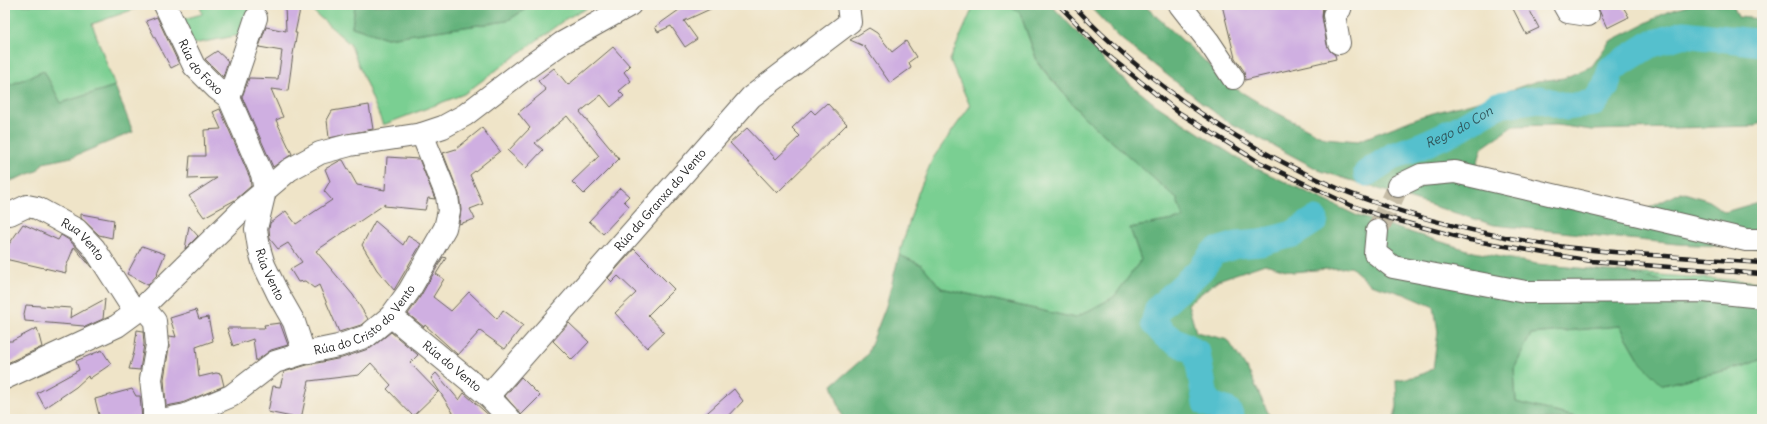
<svg xmlns="http://www.w3.org/2000/svg" width="1767" height="424" font-family="Delius,sans-serif">
  <style>
    .green { fill: #7acf92; stroke: #4b7657 }
    .forest { fill: #63b27c; stroke: #40674c }
    .lines { fill: none; stroke-linecap: round; stroke-linejoin: round }
    .river { stroke: #54c0cd; stroke-width: 27 }
    .building { fill: #cfafe1 }
    .minor-tunnel { stroke: #c5bca6; stroke-width: 22; stroke-dasharray: 22 11; stroke-linecap: butt }
    .minor-casing { stroke: #666258; stroke-width: 24 }
    .major-casing { stroke: #666258; stroke-width: 24 }
    .minor { stroke: #fff; stroke-width: 22 }
    .major { stroke: #fff; stroke-width: 22 }
    .rail-casing { stroke: #1c1c1c; stroke-width: 4.5 }
    .rail { stroke: #f7f3e8; stroke-width: 3; stroke-dasharray: 9; stroke-linecap: butt }
    .labels { text-anchor: middle; stroke-width: 4; stroke-linejoin: round; paint-order: stroke }
    .street-label { font-size: 12px; fill: #1c1c1c; stroke: #f7f3e8 }
    .water-label { font-size: 13px; font-style: italic; fill: #30555a; stroke: #f7f3e8 }
  </style>
  <rect width="100%" height="100%" fill="#f7f3e8"/>
  <filter id="ink" filterUnits="userSpaceOnUse"><feTurbulence type="fractalNoise" baseFrequency=".025" numOctaves="2"/><feDisplacementMap in="SourceGraphic" scale="8" xChannelSelector="R" yChannelSelector="G"/><feConvolveMatrix kernelMatrix="1 2 1 2 8 2 1 2 1" color-interpolation-filters="sRGB"/></filter>
  <filter id="wash" filterUnits="userSpaceOnUse"><feTurbulence type="fractalNoise" baseFrequency=".012" numOctaves="4" result="noise"/><feDisplacementMap in="SourceGraphic" scale="16" xChannelSelector="R" yChannelSelector="G"/><feGaussianBlur stdDeviation="0.9" result="paint"/><feColorMatrix in="noise" values="0 0 0 0 0 0 0 0 0 0 0 0 0 0 0 0 0 1.4 0 .05"/><feComposite in="paint" operator="in"/></filter>
  <g filter="url(#wash)">
    <rect width="100%" height="100%" fill="#efe4c8"/>
    <g class="green">
      <polygon points="5,5 146,5 92,24 115,86 61,103 44,71 5,87"/>
      <polygon points="200,5 277,5 252,18 246,34 193,44 183,19 202,14"/>
      <polygon points="306,5 355,5 352,27 387,38 507,21 532,5 594,5 567,18 464,94 383,125 350,44"/>
      <polygon points="974,5 1008,5 1020,13 1038,64 1083,116 1177,199 1183,218 1130,228 1141,260 1114,297 1075,318 941,288 922,265 899,255 918,193 933,158 970,106 950,60"/>
      <polygon points="1629,273 1762,282 1762,297 1703,291"/>
      <polygon points="1620,326 1642,364 1663,385 1744,366 1762,359 1762,419 1583,419 1516,402 1514,369 1531,334"/>
    </g>
    <g class="forest">
      <polygon points="355,5 532,5 507,21 387,38 352,27"/>
      <polygon points="1008,5 1051,5 1114,71 1156,105 1245,163 1358,216 1474,252 1537,264 1629,273 1703,291 1762,297 1762,359 1744,366 1663,385 1642,364 1620,326 1531,334 1514,369 1516,402 1583,419 1394,419 1397,406 1396,380 1417,376 1433,369 1438,332 1434,307 1404,294 1370,284 1351,267 1293,272 1265,264 1218,280 1188,304 1196,332 1228,340 1250,374 1271,419 843,419 832,385 867,355 886,306 899,255 922,265 941,288 1075,318 1114,297 1141,260 1130,228 1183,218 1177,199 1083,116 1038,63 1020,13"/>
      <polygon points="1088,5 1144,5 1233,87 1266,107 1325,138 1358,141 1422,116 1482,100 1537,81 1564,78 1592,66 1609,42 1667,12 1690,5 1733,5 1738,17 1762,19 1762,121 1756,126 1592,130 1556,125 1513,126 1482,148 1477,165 1479,177 1637,214 1681,192 1707,200 1725,212 1762,201 1762,248 1677,244 1494,225 1321,171 1223,119 1120,38"/>
      <polygon points="44,71 61,103 115,86 133,132 72,157 43,163 37,171 5,183 5,87"/>
    </g>
    <g class="lines">
      <g class="river">
        <path id="s1" d="M1367,173L1393,156L1423,145L1458,129L1498,105L1540,99L1567,107L1594,103L1606,86L1611,69L1649,45L1684,34L1762,43"/>
        <polyline points="1232,419 1228,411 1206,403 1197,353 1165,335 1154,323 1158,309 1201,269 1214,252 1237,245 1260,243 1293,234 1315,220"/>
      </g>
    </g>
    <g id="blocks">
      <g class="building">
        <polygon points="285,5 301,5 295,33 297,33 293,54 288,91 271,89 283,117 276,120 292,154 273,167 242,97 249,78 278,79 282,51 259,47 266,27 286,31"/>
        <polygon points="686,5 719,5 684,21 697,39 685,47 671,26 658,32 655,27"/>
        <polygon points="1222,5 1323,5 1322,17 1327,45 1330,51 1335,55 1336,59 1245,80 1244,71 1235,58"/>
        <polygon points="1511,5 1527,5 1539,28 1526,34"/>
        <polygon points="1595,5 1622,5 1629,17 1607,28 1599,10"/>
        <polygon points="157,17 179,64 171,68 146,21"/>
        <polygon points="869,28 877,33 892,52 906,41 916,57 909,62 911,68 890,83 864,46 850,40"/>
        <polygon points="613,47 630,66 624,72 631,81 619,91 624,96 611,107 601,95 580,112 619,159 584,194 572,182 599,156 567,116 535,143 543,150 526,168 508,151 530,128 518,113 546,90 538,81 554,68 568,85"/>
        <polygon points="217,51 228,61 223,77 205,59"/>
        <polygon points="827,103 847,124 777,193 730,143 747,128 776,159 800,136 792,128 811,110 815,114"/>
        <polygon points="369,105 373,129 329,138 327,120 332,111"/>
        <polygon points="220,109 250,178 251,186 235,200 204,217 189,196 217,178 188,179 190,156 205,156 204,130 221,129 213,112"/>
        <polygon points="482,128 500,151 470,175 483,204 470,209 475,219 459,224 461,210 459,194 443,153 456,149"/>
        <polygon points="387,157 419,159 435,199 428,198 425,210 384,206 385,204 316,251 353,295 368,319 361,325 339,332 319,285 314,288 305,281 298,282 290,269 302,262 288,243 278,249 270,239 269,229 270,223 286,211 296,224 332,200 324,191 330,181 325,169 341,160 343,160 357,185 385,190"/>
        <polygon points="620,188 629,196 624,201 629,206 603,234 589,221"/>
        <polygon points="81,214 114,220 112,238 99,235 81,218"/>
        <polygon points="375,221 403,245 408,236 421,244 394,290 377,270 362,245"/>
        <polygon points="23,224 58,240 61,235 69,240 84,256 92,268 74,247 66,267 66,273 5,259 5,250"/>
        <polygon points="189,226 198,236 185,249"/>
        <polygon points="142,246 165,254 157,273 158,274 157,275 148,285 127,274"/>
        <polygon points="634,249 674,289 648,315 664,332 647,348 615,313 636,293 618,276 612,282 608,278"/>
        <polygon points="443,257 446,258 436,274 444,279 433,297 451,311 469,292 497,319 503,310 523,325 505,349 480,331 458,355 425,325 424,327 408,314 420,297"/>
        <polygon points="105,299 103,319 85,327 84,326 25,321 24,314 26,305 71,308 70,318"/>
        <polygon points="196,310 199,319 208,317 213,341 196,347 199,377 216,373 221,374 224,386 182,403 166,406 164,379 169,347 169,336 176,337 170,318"/>
        <polygon points="280,323 288,345 271,350 256,361 253,339 233,346 227,328 265,328 264,325"/>
        <polygon points="569,323 589,342 572,360 553,341"/>
        <polygon points="37,328 42,347 5,364 5,341 12,341"/>
        <polygon points="137,330 143,331 144,344 140,370 129,369 134,352"/>
        <polygon points="391,332 418,355 410,363 438,392 413,416 387,389 391,385 371,363 359,375 309,381 301,419 268,412 273,386 280,387 284,372 307,365 342,358 371,348"/>
        <polygon points="102,350 111,364 89,379 88,376 76,387 45,408 37,393 79,370 76,361"/>
        <polygon points="436,373 459,400 464,393 493,419 457,419 431,378"/>
        <polygon points="521,377 540,396 521,415 505,396"/>
        <polygon points="132,389 136,396 140,396 142,419 100,419 95,399"/>
        <polygon points="734,389 743,401 726,419 700,419"/>
        <polygon points="221,414 223,419 209,419"/>
      </g>
    </g>
  </g>
  <g filter="url(#ink)">
    <use href="#blocks" fill-opacity="0" stroke="#666258" stroke-width="1"/>
    <g class="lines">
      <polyline class="minor-tunnel" points="1377,231 1398,186"/>
      <g class="minor-casing">
        <g id="minor">
          <path id="s2" d="M165,5L194,66L217,89L229,98L262,174L265,191L256,229L259,248L264,265L278,294L294,322L304,353"/>
          <polyline points="1180,5 1209,42 1233,78"/>
          <polyline points="1564,5 1568,12 1588,15"/>
          <polyline points="1339,43 1334,15 1340,9 1341,5"/>
          <polyline points="229,98 256,18"/>
          <polyline points="1398,186 1421,175 1455,172 1746,240 1762,240"/>
          <path id="s3" d="M5,214H10L27,206L37,208L77,230L94,248L135,312"/>
          <polyline points="1377,231 1375,253 1393,267 1526,292 1703,291 1762,297"/>
          <polyline points="143,307 155,321 157,345 151,379 154,405 154,419"/>
          <path id="s4" d="M391,316L488,396L510,419"/>
          <path id="s5" d="M488,396L751,97L850,22L848,5"/>
          <path id="s6" d="M166,419L186,415L231,396L275,362L304,353L338,346L367,336L391,316L409,291L445,228L449,211L447,196L422,134"/>
        </g>
      </g>
      <g class="major-casing">
        <polyline id="major" points="5,378 117,326 143,307 242,210 289,170 320,153 350,145 422,134 443,127 465,115 521,72 562,43 630,5"/>
      </g>
      <use href="#minor" class="minor"/>
      <use href="#major" class="major"/>
      <g class="rail-casing">
        <g id="rail">
          <polyline points="1059,5 1105,53 1178,112 1257,161 1350,205 1381,216 1470,240 1591,261 1762,274"/>
          <path d="M1073,5C1147,84 1244,149 1344,191C1406,216 1472,232 1538,243C1571,249 1604,251 1637,254C1679,257 1720,260 1762,263"/>
        </g>
      </g>
      <use href="#rail" class="rail"/>
    </g>
  </g>
  <g class="labels">
    <g class="street-label">
      <text dy="4" stroke="none"><textPath href="#s2" startOffset="72">Rúa do Foxo</textPath></text>
      <text dy="4" stroke="none"><textPath href="#s5" startOffset="261">Rúa da Granxa do Vento</textPath></text>
      <text dy="4" stroke="none"><textPath href="#s3" startOffset="90">Rua Vento</textPath></text>
      <text dy="4" stroke="none"><textPath href="#s2" startOffset="302">Rúa Vento</textPath></text>
      <text dy="4" stroke="none"><textPath href="#s6" startOffset="227">Rúa do Cristo do Vento</textPath></text>
      <text dy="4" stroke="none"><textPath href="#s4" startOffset="79">Rúa do Vento</textPath></text>
    </g>
    <g class="water-label">
      <text dy="5" stroke="none"><textPath href="#s1" startOffset="103">Rego do Con</textPath></text>
    </g>
  </g>
  <rect width="1767" height="424" fill="none" stroke="#f7f3e8" stroke-width="20"/>
</svg>
